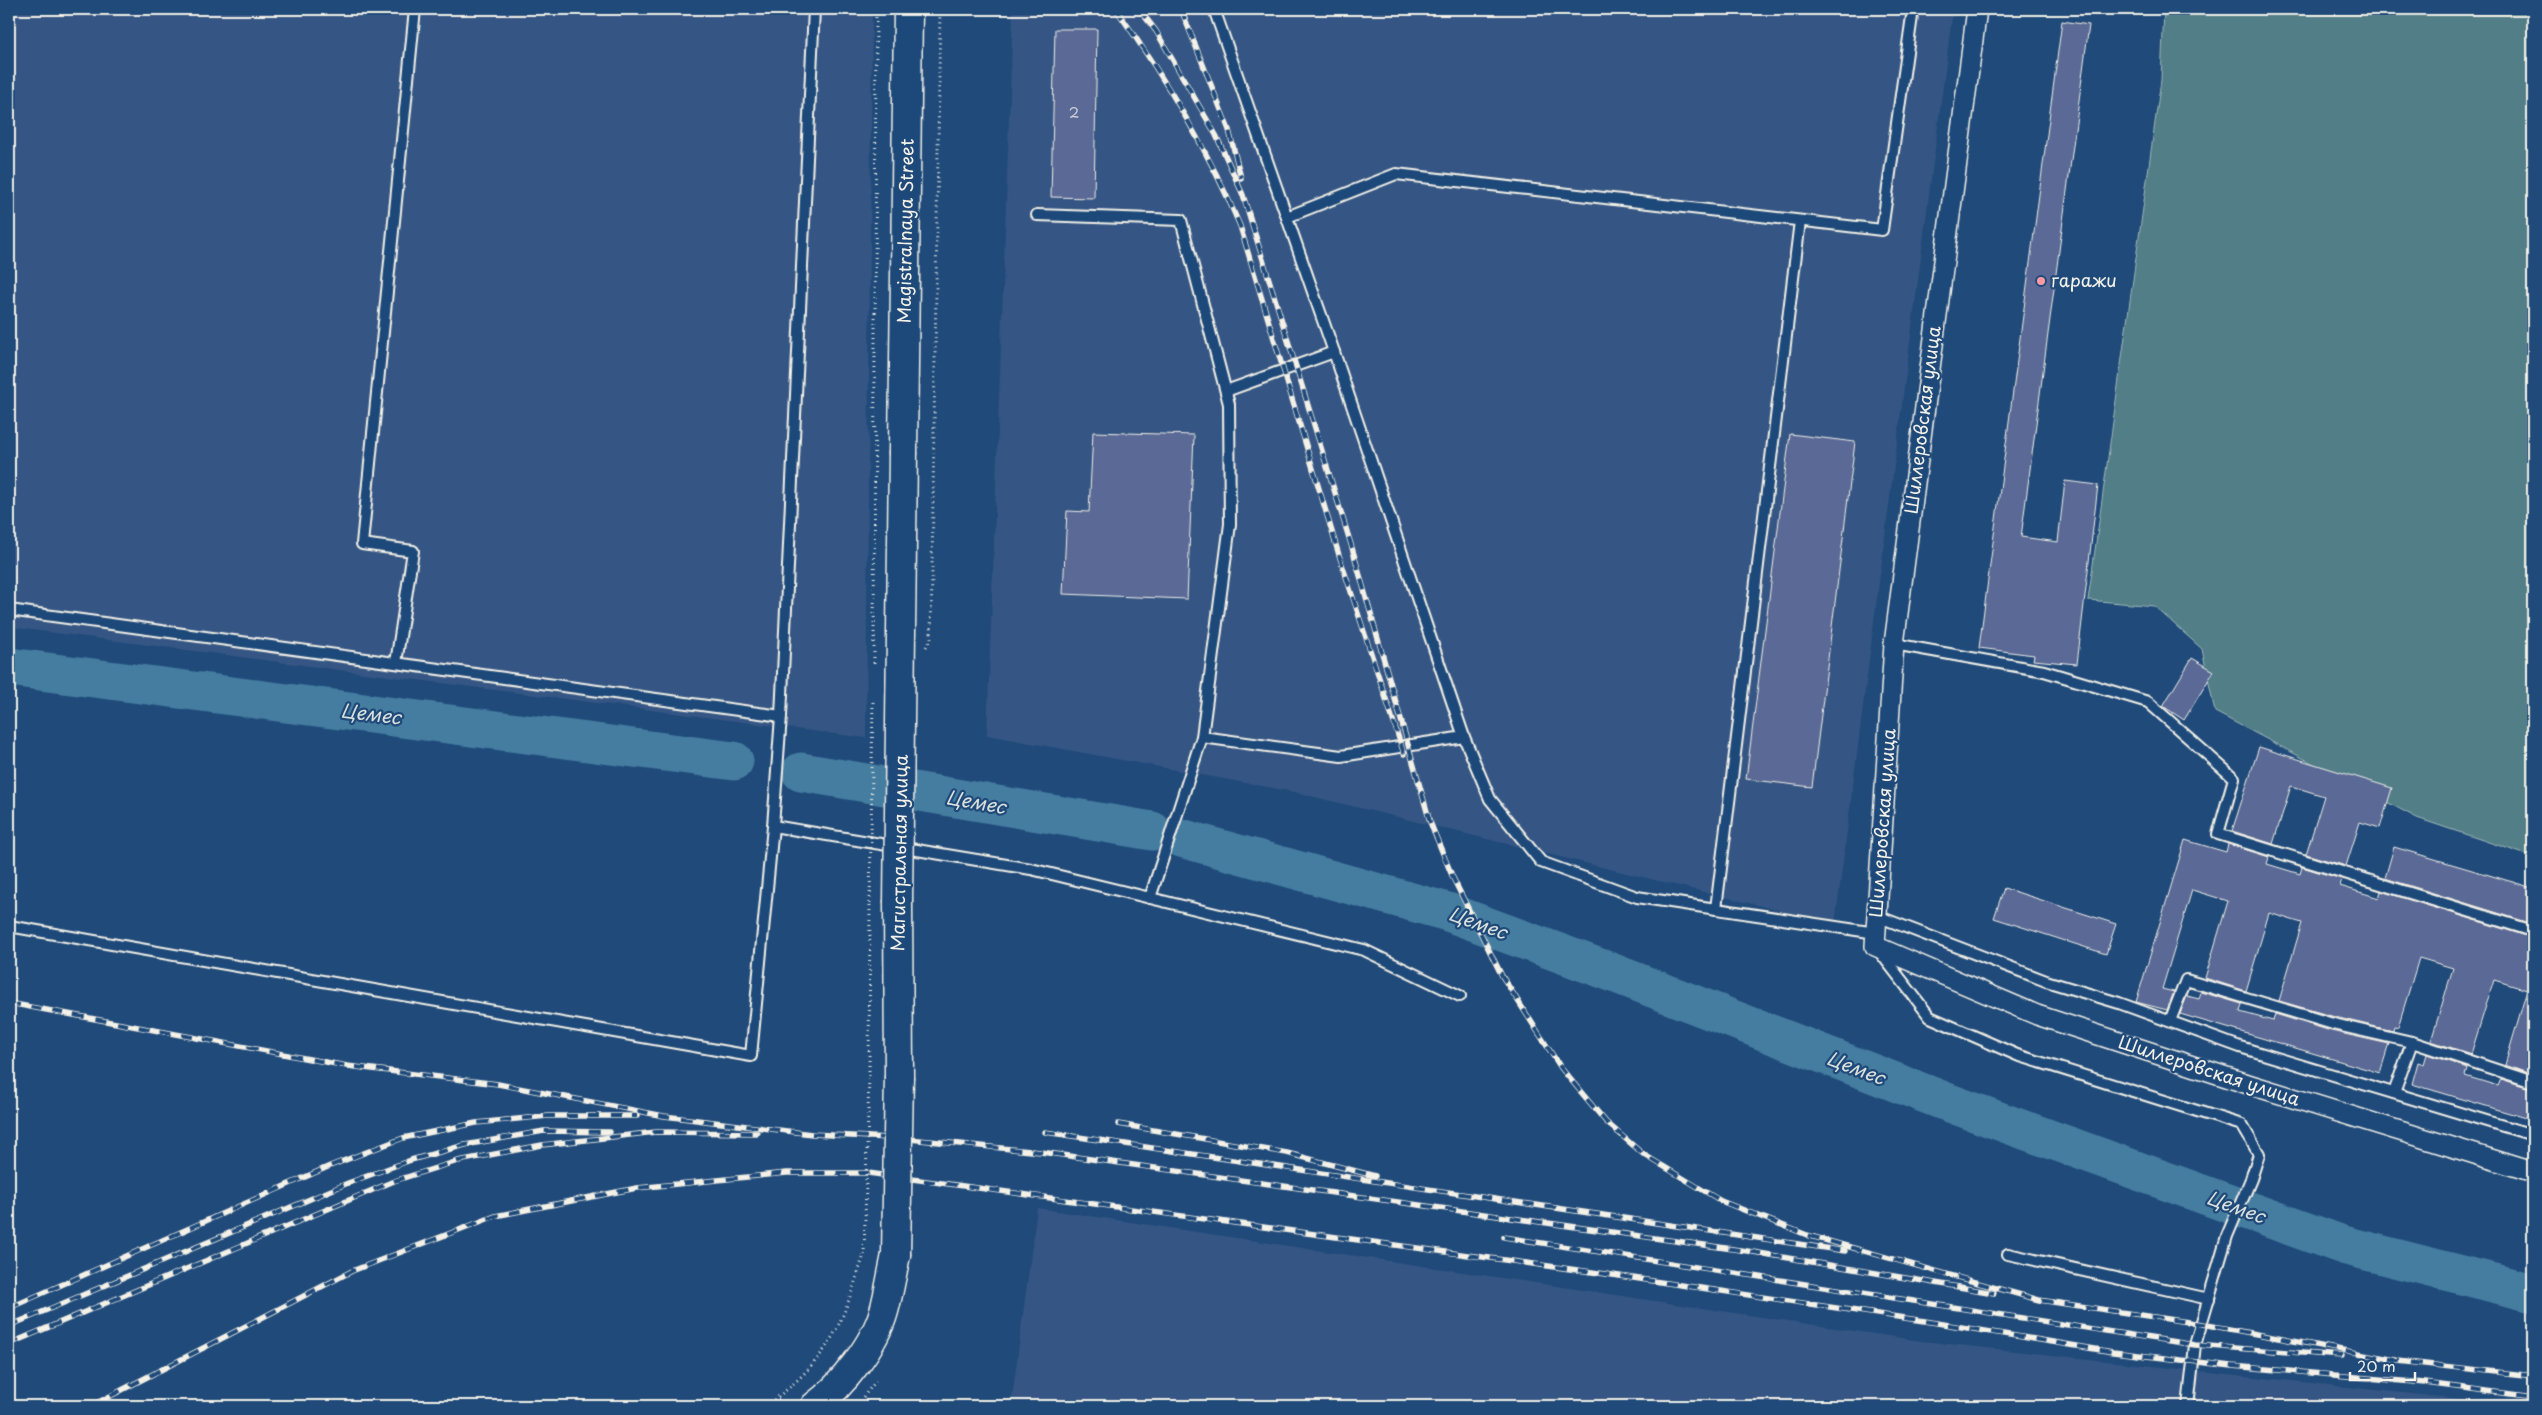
<svg xmlns="http://www.w3.org/2000/svg" width="2542" height="1415" font-family="'Playpen Sans',sans-serif">
  <style>
    .built { fill: #355684 }
    .green { fill: #517e87; stroke: #a2b8b8 }
    .lines { fill: none; stroke-linecap: round; stroke-linejoin: round }
    .river { stroke: #457da0; stroke-width: 39 }
    .building { fill: #5a6996; stroke: #f4f1e8 }
    .lane-casing { stroke: #f4f1e8; stroke-width: 14 }
    .street-casing { stroke: #f4f1e8; stroke-width: 22 }
    .highway-casing { stroke: #f4f1e8; stroke-width: 31 }
    .path { stroke: #f4f1e8; stroke-width: 3; stroke-dasharray: 1 4; stroke-linecap: butt }
    .lane { stroke: #1f4a7a; stroke-width: 10 }
    .street { stroke: #1f4a7a; stroke-width: 19 }
    .highway { stroke: #1f4a7a; stroke-width: 28 }
    .rail-casing { stroke: #f4f1e8; stroke-width: 5.5 }
    .rail { stroke: #1f4a7a; stroke-width: 4; stroke-dasharray: 11; stroke-linecap: butt }
    .highway-bridge-casing { stroke: #f4f1e8; stroke-width: 31; stroke-linecap: butt }
    .path-bridge { stroke: #f4f1e8; stroke-width: 3; stroke-dasharray: 1 4; stroke-linecap: butt }
    .highway-bridge { stroke: #1f4a7a; stroke-width: 28 }
    .poi-dot { fill: #ff9aa2; stroke: #1f4a7a; stroke-width: 2 }
    .labels { text-anchor: middle; stroke-width: 4.5; stroke-linejoin: round; paint-order: stroke }
    .number-label { font-size: 15px; fill: #cecfd4 }
    .street-label { font-size: 18px; fill: #f4f1e8; stroke: #1f4a7a }
    .poi-label { font-size: 18px; fill: #f4f1e8; stroke: #1f4a7a; text-anchor: start }
    .water-label { font-size: 19px; font-style: italic; fill: #dae0dd; stroke: #1f4a7a }
  </style>
  <rect width="100%" height="100%" fill="#1f4a7a"/>
  <filter id="ink" filterUnits="userSpaceOnUse"><feTurbulence type="fractalNoise" baseFrequency=".02" numOctaves="2"/><feDisplacementMap in="SourceGraphic" scale="10" xChannelSelector="R" yChannelSelector="G"/><feConvolveMatrix kernelMatrix="1 2 1 2 8 2 1 2 1" color-interpolation-filters="sRGB"/></filter>
  <g filter="url(#ink)">
    <g class="built">
      <polygon points="9,9 872,9 866,738 9,627"/>
      <polygon points="1013,9 1953,9 1835,924 1294,792 987,735"/>
      <polygon points="1037,1208 1921,1341 2524,1406 1011,1406"/>
    </g>
    <polygon class="green" points="2164,9 2533,9 2533,857 2417,818 2215,712 2202,649 2154,606 2088,600 2161,80"/>
    <g class="lines">
      <g class="river">
        <polyline points="9,667 734,761"/>
        <polyline points="801,772 1152,831"/>
        <polyline points="1181,838 1448,912 1611,972 1944,1101 2343,1245 2533,1293"/>
      </g>
    </g>
    <g class="building">
      <polygon points="2062,21 2089,25 2021,537 2058,542 2065,481 2098,485 2077,664 2033,660 2034,655 1979,648"/>
      <polygon points="1055,29 1097,29 1094,198 1051,197"/>
      <polygon points="1093,432 1194,435 1187,599 1063,594 1067,511 1089,512"/>
      <polygon points="1790,434 1855,442 1812,787 1746,779"/>
      <polygon points="2192,658 2214,671 2184,720 2163,706"/>
      <polygon points="2259,747 2392,788 2380,828 2360,822 2346,866 2306,854 2324,796 2291,786 2273,844 2232,831"/>
      <polygon points="2185,840 2226,852 2228,844 2269,857 2267,864 2300,874 2302,867 2342,879 2340,886 2379,898 2381,891 2533,938 2533,1075 2505,1065 2527,990 2494,980 2471,1054 2431,1041 2453,968 2419,958 2398,1027 2394,1026 2393,1031 2335,1017 2279,1001 2302,923 2269,913 2246,991 2205,978 2228,901 2192,890 2162,989 2174,992 2167,1010 2136,1002"/>
      <polygon points="2394,847 2533,888 2533,924 2385,878"/>
      <polygon points="2004,888 2116,924 2106,954 1994,918"/>
      <polygon points="2201,992 2242,1004 2240,1012 2273,1021 2275,1014 2331,1031 2389,1044 2380,1073 2180,1014 2187,996 2199,999"/>
      <polygon points="2427,1054 2467,1068 2465,1076 2498,1086 2501,1079 2533,1089 2533,1120 2412,1084 2418,1062 2424,1064"/>
    </g>
    <g class="lines">
      <g class="lane-casing">
        <g id="lane">
          <polyline points="1214,9 1334,352 1464,737 1490,799 1541,862 1637,897 1876,933"/>
          <polyline points="1037,215 1181,220 1229,404 1230,524 1202,737 1150,898"/>
          <polyline points="1287,217 1396,174 1882,230 1913,9"/>
          <polyline points="1226,391 1334,352"/>
          <polyline points="9,610 781,716"/>
          <polyline points="1894,644 2044,671 2148,702 2234,778 2218,834 2533,931"/>
          <polyline points="396,663 413,551 362,544 415,9"/>
          <polyline points="1202,737 1341,756 1464,737"/>
          <polyline points="773,826 781,716 814,9"/>
          <polyline points="1716,909 1800,221"/>
          <polyline points="1877,916 2046,981 2119,1003 2240,1047 2533,1135"/>
          <polyline points="9,926 751,1056 773,826 1031,869 1364,950 1460,996"/>
          <polyline points="1879,951 1930,1017 2017,1055 2242,1125 2259,1154 2251,1179 2227,1236 2195,1345 2188,1406"/>
          <polyline points="2170,1021 2186,980 2333,1024 2412,1042 2533,1082"/>
          <polyline points="2394,1093 2412,1042"/>
          <polyline points="2008,1254 2209,1299"/>
        </g>
      </g>
      <g class="street-casing">
        <polyline id="street" points="1977,9 1894,644 1875,946 2037,1015 2251,1085 2533,1172"/>
      </g>
      <g class="highway-casing">
        <g id="highway">
          <polyline points="903,452 908,9"/>
          <polyline points="898,903 899,1076"/>
          <path d="M815,1406C842,1386 875,1344 884,1311C889,1293 892,1273 896,1255"/>
        </g>
      </g>
      <g class="path">
        <polyline points="926,647 931,638 940,9"/>
        <polyline points="874,663 876,9"/>
        <polyline points="869,1076 870,903"/>
        <polyline points="863,1397 876,1381"/>
        <path d="M766,1406C790,1388 812,1369 828,1344C845,1318 854,1284 864,1255"/>
      </g>
      <use href="#lane" class="lane"/>
      <use href="#street" class="street"/>
      <use href="#highway" class="highway"/>
      <g class="rail-casing">
        <g id="rail">
          <path d="M1116,9C1164,77 1208,149 1240,226L1339,555L1404,754"/>
          <polyline points="1139,9 1156,31 1216,135 1243,195 1353,551 1430,822 1453,878 1502,976 1561,1068 1606,1122 1643,1154 1721,1201 1807,1235 2039,1300 2202,1324 2396,1360"/>
          <polyline points="1181,9 1229,130 1241,178"/>
          <polyline points="9,1003 347,1066 498,1084 664,1116 812,1134 909,1139 1041,1152 1747,1251 1994,1293"/>
          <polyline points="1118,1124 1287,1153 1375,1176"/>
          <polyline points="1045,1132 1845,1251"/>
          <polyline points="1504,1237 2195,1345 2342,1356"/>
          <polyline points="9,1308 330,1166 403,1138 476,1123 548,1116 637,1116"/>
          <polyline points="9,1326 348,1183 411,1160 465,1145 544,1131 610,1132"/>
          <polyline points="9,1344 394,1181 458,1161 542,1145 656,1132 757,1133"/>
          <polyline points="2389,1360 2533,1376"/>
          <polyline points="91,1406 352,1271 495,1216 637,1188 787,1173 868,1173 1592,1272 1925,1321 2113,1352 2232,1366 2425,1383 2533,1397"/>
        </g>
      </g>
      <use href="#rail" class="rail"/>
      <g class="highway-bridge-casing">
        <g id="highway-bridge">
          <polyline points="898,903 903,452"/>
          <polyline points="896,1255 899,1076"/>
        </g>
      </g>
      <g class="path-bridge">
        <polyline points="870,903 873,701"/>
        <polyline points="864,1255 869,1076"/>
      </g>
      <use href="#highway-bridge" class="highway-bridge"/>
    </g>
  </g>
  <circle class="poi-dot" cx="2041" cy="281" r="5"/>
  <g class="labels">
    <g class="number-label">
      <text x="1074" y="118">2</text>
    </g>
    <g class="street-label">
      <text transform="translate(906 231) rotate(-89)" y="6">Magistralnaya Street</text>
      <text transform="translate(1923 420) rotate(-83)" y="6">Шиллеровская улица</text>
      <text transform="translate(1883 823) rotate(-86)" y="6">Шиллеровская улица</text>
      <text transform="translate(900 853) rotate(-89)" y="6">Магистральная улица</text>
      <text transform="translate(2209 1071) rotate(18)" y="6">Шиллеровская улица</text>
    </g>
    <g class="poi-label">
      <text x="2051" y="287">гаражи</text>
    </g>
    <g class="water-label">
      <text transform="translate(371 714) rotate(7)" y="7">Цемес</text>
      <text transform="translate(976 802) rotate(10)" y="7">Цемес</text>
      <text transform="translate(1478 923) rotate(20)" y="7">Цемес</text>
      <text transform="translate(1856 1068) rotate(21)" y="7">Цемес</text>
      <text transform="translate(2236 1207) rotate(20)" y="7">Цемес</text>
    </g>
  </g>
  <rect width="2542" height="1415" fill="none" stroke="#1f4a7a" stroke-width="30"/>
  <rect x="15" y="15" width="2512" height="1385" fill="none" stroke="#f4f1e8" stroke-width="2" filter="url(#ink)"/>
  <path d="M2350 1372v8h65v-8" fill="none" stroke="#f4f1e8" stroke-width="2.5"/>
  <text x="2357" y="1372" font-size="15" fill="#f4f1e8" stroke="#1f4a7a" stroke-width="4" paint-order="stroke">20 m</text>
</svg>
